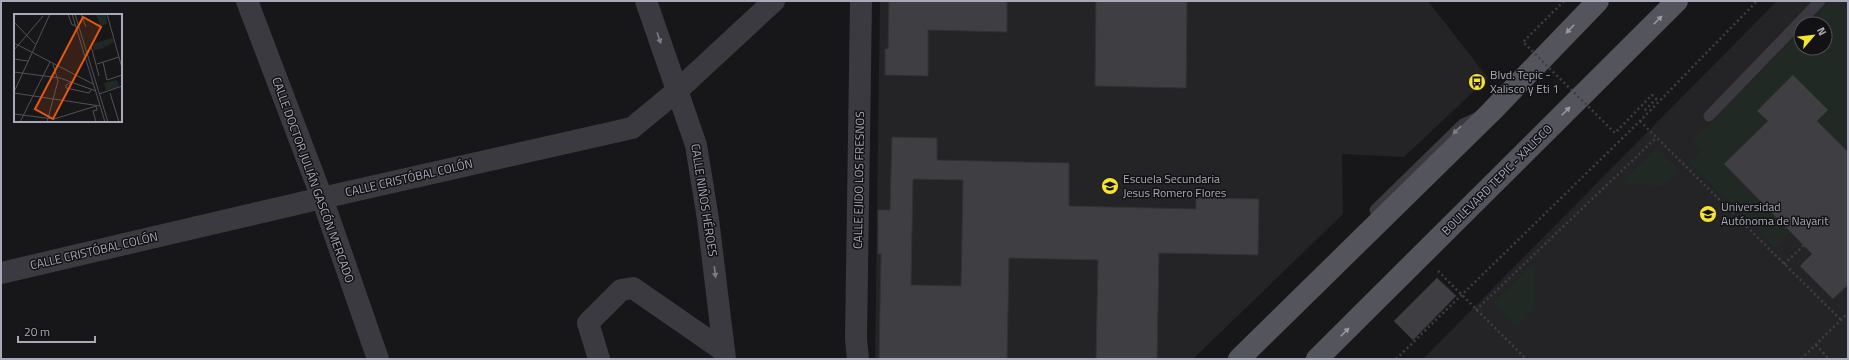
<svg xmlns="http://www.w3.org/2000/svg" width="1849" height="360" font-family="'Titillium Web',sans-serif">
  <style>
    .built { fill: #242326; fill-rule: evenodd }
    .green { fill: #212924 }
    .building { fill: #3f3e43; stroke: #323135; fill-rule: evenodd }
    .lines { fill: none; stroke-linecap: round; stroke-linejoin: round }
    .path { stroke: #3e3e45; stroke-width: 2.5; stroke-dasharray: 2 3; stroke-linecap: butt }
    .service { stroke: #3a3a40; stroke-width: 11 }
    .minor { stroke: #3a3a40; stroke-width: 22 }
    .primary { stroke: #54545d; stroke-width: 22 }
    .path-bridge { stroke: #3e3e45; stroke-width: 2.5; stroke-dasharray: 2 3; stroke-linecap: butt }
    .oneway { fill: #9899a7 }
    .oneway2 { fill: #7d7d89 }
    .labels { text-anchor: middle; stroke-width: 3; stroke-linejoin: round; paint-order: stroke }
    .poi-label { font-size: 12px; fill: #a9aab9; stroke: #121214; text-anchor: start }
    .street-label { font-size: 12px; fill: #a9aab9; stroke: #121214 }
    .inset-road { fill: none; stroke: #515259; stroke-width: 1 }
    .view { fill: #e8590c; fill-opacity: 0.15; stroke: #e8590c; stroke-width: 2 }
    .inset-edge { fill: none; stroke: #a9aab9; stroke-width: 2 }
  </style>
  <rect width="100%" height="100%" fill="#171719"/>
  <g class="built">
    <polygon points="880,1 1428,1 1488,78 1404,157 1342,154 1343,214 1193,359 875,359"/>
    <path d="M1777,1H1848V359H1423ZM1801,24H1825V48H1801Z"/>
  </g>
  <g class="green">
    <polygon points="1831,1 1848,1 1848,152 1817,121 1828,110 1793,75 1757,110 1768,121 1724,164 1791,232 1775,248 1689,162 1701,151 1691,142 1801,31 1801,48 1825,48 1825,24 1808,24"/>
    <polygon points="1657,148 1679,171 1664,186 1619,185"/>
    <polygon points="1535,262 1535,309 1517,327 1493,303"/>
  </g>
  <g class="building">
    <polygon points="889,1 1007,1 1007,32 928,30 928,76 885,75 885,49 888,49"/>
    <polygon points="1096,1 1187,1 1186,88 1095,86"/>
    <polygon points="1793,75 1828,110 1817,121 1848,152 1848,285 1833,299 1800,266 1812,254 1724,164 1768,121 1757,111"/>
    <path d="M892,137L937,138V160L1069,163V206L1196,209V198L1259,199L1258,255L1159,253L1157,359H1096L1098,260L1009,258L1007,359H879L881,254H878V210H890ZM913,179L963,180L961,286L911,285Z"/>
    <polygon points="1437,278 1456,296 1413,340 1394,321"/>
  </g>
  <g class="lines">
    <g class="path">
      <polyline points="1640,121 1841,320"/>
      <polyline points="1784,264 1804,245"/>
      <polyline points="1438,271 1526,359"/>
      <polyline points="1476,310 1656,138"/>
      <polyline points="1816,345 1829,359"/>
      <polyline points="1396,359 1640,121 1757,1"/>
      <polyline points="1801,359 1848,313"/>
    </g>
    <g class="service">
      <polyline points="1709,116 1820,1"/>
      <polyline points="1375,210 1463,124 1476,118"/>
    </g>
    <g class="minor">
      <polyline points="247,1 322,198 378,359"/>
      <polyline points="646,1 696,145 708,219 725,359"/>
      <polyline points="1,273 322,198 632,128 678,90 774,1"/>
      <polyline points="599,359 588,323 621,290 633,288 724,351"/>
      <polyline points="858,359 856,339 861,1"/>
    </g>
    <g class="primary">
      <polyline points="1239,359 1491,112 1598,1"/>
      <polyline points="1317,359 1677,1"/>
    </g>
    <polyline class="path-bridge" points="1564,1 1523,42 1615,133 1652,95 1656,99 1643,112"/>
  </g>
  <defs><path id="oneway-solid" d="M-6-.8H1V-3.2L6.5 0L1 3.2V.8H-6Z"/></defs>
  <g class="oneway">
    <use href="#oneway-solid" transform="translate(1658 20) rotate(-45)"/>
    <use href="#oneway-solid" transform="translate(1570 29) rotate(134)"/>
    <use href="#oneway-solid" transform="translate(1566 111) rotate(-45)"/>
    <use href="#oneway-solid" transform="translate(1345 332) rotate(-45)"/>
  </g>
  <g class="oneway2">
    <use href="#oneway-solid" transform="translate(659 38) rotate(71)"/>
    <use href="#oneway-solid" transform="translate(1457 130) rotate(136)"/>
    <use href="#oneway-solid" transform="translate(715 272) rotate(83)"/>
  </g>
  <defs>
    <g id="bus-disc" transform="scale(0.9)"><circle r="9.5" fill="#f5e333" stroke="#121214"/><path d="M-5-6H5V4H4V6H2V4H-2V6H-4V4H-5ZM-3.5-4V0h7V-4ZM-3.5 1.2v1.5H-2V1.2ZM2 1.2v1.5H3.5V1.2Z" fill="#111"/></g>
    <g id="school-disc" transform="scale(0.9)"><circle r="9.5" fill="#f5e333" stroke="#121214"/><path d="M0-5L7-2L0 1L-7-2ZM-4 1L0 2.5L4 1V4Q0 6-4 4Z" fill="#111"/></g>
    <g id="university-disc" transform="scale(0.9)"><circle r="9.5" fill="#f5e333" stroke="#121214"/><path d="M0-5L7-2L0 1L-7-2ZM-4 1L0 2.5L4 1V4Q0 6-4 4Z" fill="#111"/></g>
  </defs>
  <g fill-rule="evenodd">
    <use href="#bus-disc" x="1477" y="82"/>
    <use href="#school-disc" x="1110" y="186"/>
    <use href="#university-disc" x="1708" y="214"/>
  </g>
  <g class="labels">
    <g class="poi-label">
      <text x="1490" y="79">Blvd. Tepic -<tspan x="1490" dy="14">Xalisco y Eti 1</tspan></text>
      <text x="1123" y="183">Escuela Secundaria<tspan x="1123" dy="14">Jesus Romero Flores</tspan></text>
      <text x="1721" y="211">Universidad<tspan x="1721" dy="14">Autónoma de Nayarit</tspan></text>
    </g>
    <g class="street-label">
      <text transform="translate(409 178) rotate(-13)" y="4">CALLE CRISTÓBAL COLÓN</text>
      <text transform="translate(313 180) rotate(70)" y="4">CALLE DOCTOR JULIÁN GASCÓN MERCADO</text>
      <text transform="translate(859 180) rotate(-89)" y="4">CALLE EJIDO LOS FRESNOS</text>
      <text transform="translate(1497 180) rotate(-45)" y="4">BOULEVARD TEPIC - XALISCO</text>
      <text transform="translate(704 200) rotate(81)" y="4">CALLE NIÑOS HÉROES</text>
      <text transform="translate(94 251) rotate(-13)" y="4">CALLE CRISTÓBAL COLÓN</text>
    </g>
  </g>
  <g transform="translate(14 14)">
    <rect width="108" height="108" fill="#171719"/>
    <path d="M82,0H92L93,10L86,12ZM98,24L100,28L91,33L89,28L90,34L80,36L78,30ZM102,66L105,70L104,73L92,76L90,69Z" fill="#212924"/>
    <path class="inset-road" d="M54,0L58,11H61M58,0L91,108M61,0L94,108M67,0L72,13M93,0L108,54M0,8L21,30M0,29L79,70M77,32L85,62M0,36L29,2M0,45L14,47M89,48L93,66L108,61M83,50L105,43M0,58L46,64L82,77M57,68L52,71V74L75,79L77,76M0,78L36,0M0,79L86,92M96,79L105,108M85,80L108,72M82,92L83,96L79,97L82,108M0,100L40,105L82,92M6,108L36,48M33,108L44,67L39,50"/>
    <path class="view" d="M69,3L87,13L39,105L21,95Z"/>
    <rect width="108" height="108" class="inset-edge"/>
  </g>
  <rect width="1849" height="360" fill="none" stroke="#a9aab9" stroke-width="4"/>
  <g transform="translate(1813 36) rotate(62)"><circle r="19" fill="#121214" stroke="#4e4f56"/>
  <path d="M0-3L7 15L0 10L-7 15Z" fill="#f5e333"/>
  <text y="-6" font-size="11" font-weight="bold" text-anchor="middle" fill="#a9aab9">N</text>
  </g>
  <path d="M18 336v6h77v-6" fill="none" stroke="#a9aab9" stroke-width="2"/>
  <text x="24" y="336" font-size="12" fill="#a9aab9" stroke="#121214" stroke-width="3" paint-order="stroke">20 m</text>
</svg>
